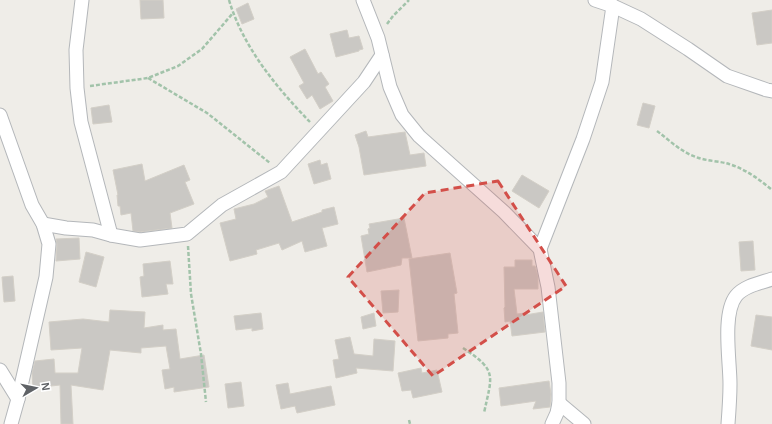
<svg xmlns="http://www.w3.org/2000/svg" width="772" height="424" font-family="Helvetica,sans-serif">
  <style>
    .building { fill: #cac8c4; stroke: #d3cfc7 }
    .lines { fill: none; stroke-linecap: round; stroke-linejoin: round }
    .minor-casing { stroke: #b4b7ba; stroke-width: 15 }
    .path { stroke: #a2c3aa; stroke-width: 2.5; stroke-dasharray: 4 2; stroke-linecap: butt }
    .minor { stroke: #fff; stroke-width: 13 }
    .marked { fill: #d34f49; fill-opacity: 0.2; stroke: #d34f49; stroke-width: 3; stroke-dasharray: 8 5; stroke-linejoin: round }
  </style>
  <rect width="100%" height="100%" fill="#efede8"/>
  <g class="building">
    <polygon points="140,0 163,0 164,18 141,19"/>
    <polygon points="248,3 254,19 242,24 236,9"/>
    <polygon points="772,10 772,43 757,45 752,13"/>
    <polygon points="347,30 349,38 359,36 363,49 359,50 359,51 336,57 330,34"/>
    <polygon points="305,49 318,74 321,72 329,84 325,87 333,101 320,109 312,95 307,99 299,86 304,83 290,57"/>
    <polygon points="643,103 655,106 649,128 637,125"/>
    <polygon points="109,105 112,122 93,124 91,108"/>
    <polygon points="366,131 368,137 405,132 410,155 424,153 426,166 364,175 359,147 355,135"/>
    <polygon points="320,160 321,165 327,163 331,179 314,184 308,164"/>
    <polygon points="142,164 145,181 184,165 190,180 185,182 194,204 170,213 172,228 140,232 133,231 131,213 121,215 120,206 118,206 117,195 118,195 113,170"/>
    <polygon points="522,175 549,191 539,208 512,191"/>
    <polygon points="279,186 292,222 322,212 322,210 334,207 338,224 322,228 327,246 305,252 302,241 282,250 279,243 256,250 257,254 230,261 220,223 236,219 234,209 254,204 268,197 265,191"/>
    <polygon points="404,218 412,258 402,258 401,265 367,272 361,236 369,234 368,229 370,228 369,224"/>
    <polygon points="79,238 80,259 56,261 57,244 56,239"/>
    <polygon points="753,241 755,270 741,271 739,242"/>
    <polygon points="86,252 104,257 96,287 79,282"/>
    <polygon points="450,253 457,293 454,294 458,333 448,334 448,338 418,341 409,259"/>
    <polygon points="515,260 532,260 532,266 535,266 538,276 538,289 514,289 517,314 525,313 525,315 543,312 545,332 512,336 510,321 505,322 504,308 505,307 504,267 515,267"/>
    <polygon points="170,261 173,284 166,284 168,294 142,297 140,277 144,276 143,264"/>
    <polygon points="13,276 15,301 4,302 2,277"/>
    <polygon points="399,290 398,312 383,313 381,291"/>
    <polygon points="110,310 145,312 144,328 163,325 163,330 176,329 180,359 204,355 209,387 174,392 174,387 165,389 162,370 170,369 166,346 141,348 141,353 110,350 103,390 71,385 73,424 61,424 60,385 33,388 32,373 35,361 54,359 55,373 78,373 82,348 51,350 49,322 83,319 109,322"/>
    <polygon points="261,313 263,329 252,331 252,328 236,330 234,316"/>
    <polygon points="374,313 376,326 363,329 361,317"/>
    <polygon points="756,315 772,317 772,350 751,346"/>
    <polygon points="350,337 354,354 373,356 374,339 395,341 393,371 356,368 357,373 336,378 333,360 339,359 335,340"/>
    <polygon points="421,368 422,373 437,370 442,392 413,398 411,390 402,391 398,373"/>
    <polygon points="549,381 551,394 550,407 533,409 536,401 501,406 499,388"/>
    <polygon points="241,382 244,406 228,408 225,384"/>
    <polygon points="288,383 290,394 331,386 335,405 297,413 295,406 281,409 276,385"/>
  </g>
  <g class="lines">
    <g class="minor-casing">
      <g id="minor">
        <polyline points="82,0 76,50 77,88 81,122 111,235"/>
        <polyline points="363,0 378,38 390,87 402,115 419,136 504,212 540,249 548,287 559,383 559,403 557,413 552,424"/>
        <polyline points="595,0 613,6 641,19 688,49 727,76 767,90 772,91"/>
        <polyline points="0,115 32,205 43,224 49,244 46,277 18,399 11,424"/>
        <polyline points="43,224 66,228 93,230 111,235 140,240 187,234 222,205 281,172 364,82 382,55"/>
        <polyline points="540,249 583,139 602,82 613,6"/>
        <polyline points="0,370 18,399"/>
        <polyline points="559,403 584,424"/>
        <path d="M728,424C729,411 730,397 730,384C730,361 722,314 736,296C744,286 760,283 772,279"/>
      </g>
    </g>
    <g class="path">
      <path d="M229,0C243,47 276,87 310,122"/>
      <polyline points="387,24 393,16 409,0"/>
      <polyline points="148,78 207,113 270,163"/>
      <polyline points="90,86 148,78 178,66 202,49 233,13"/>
      <path d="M657,131C669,140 681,152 696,157C706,161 719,161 729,164C745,169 759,179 772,190"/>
      <polyline points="188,246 191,294 201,354 206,402"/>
      <path d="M463,348C498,371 492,375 484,413"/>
      <polyline points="409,420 410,424"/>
    </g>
    <use href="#minor" class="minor"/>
  </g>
  <path class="marked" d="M498,181L566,286L433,376L348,277L425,193Z"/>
  <g transform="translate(36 388) rotate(81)" stroke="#ffffff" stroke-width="3" paint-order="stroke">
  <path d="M0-3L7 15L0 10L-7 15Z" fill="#5f6266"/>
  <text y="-6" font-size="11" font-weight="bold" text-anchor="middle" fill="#5f6266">N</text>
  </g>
</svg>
